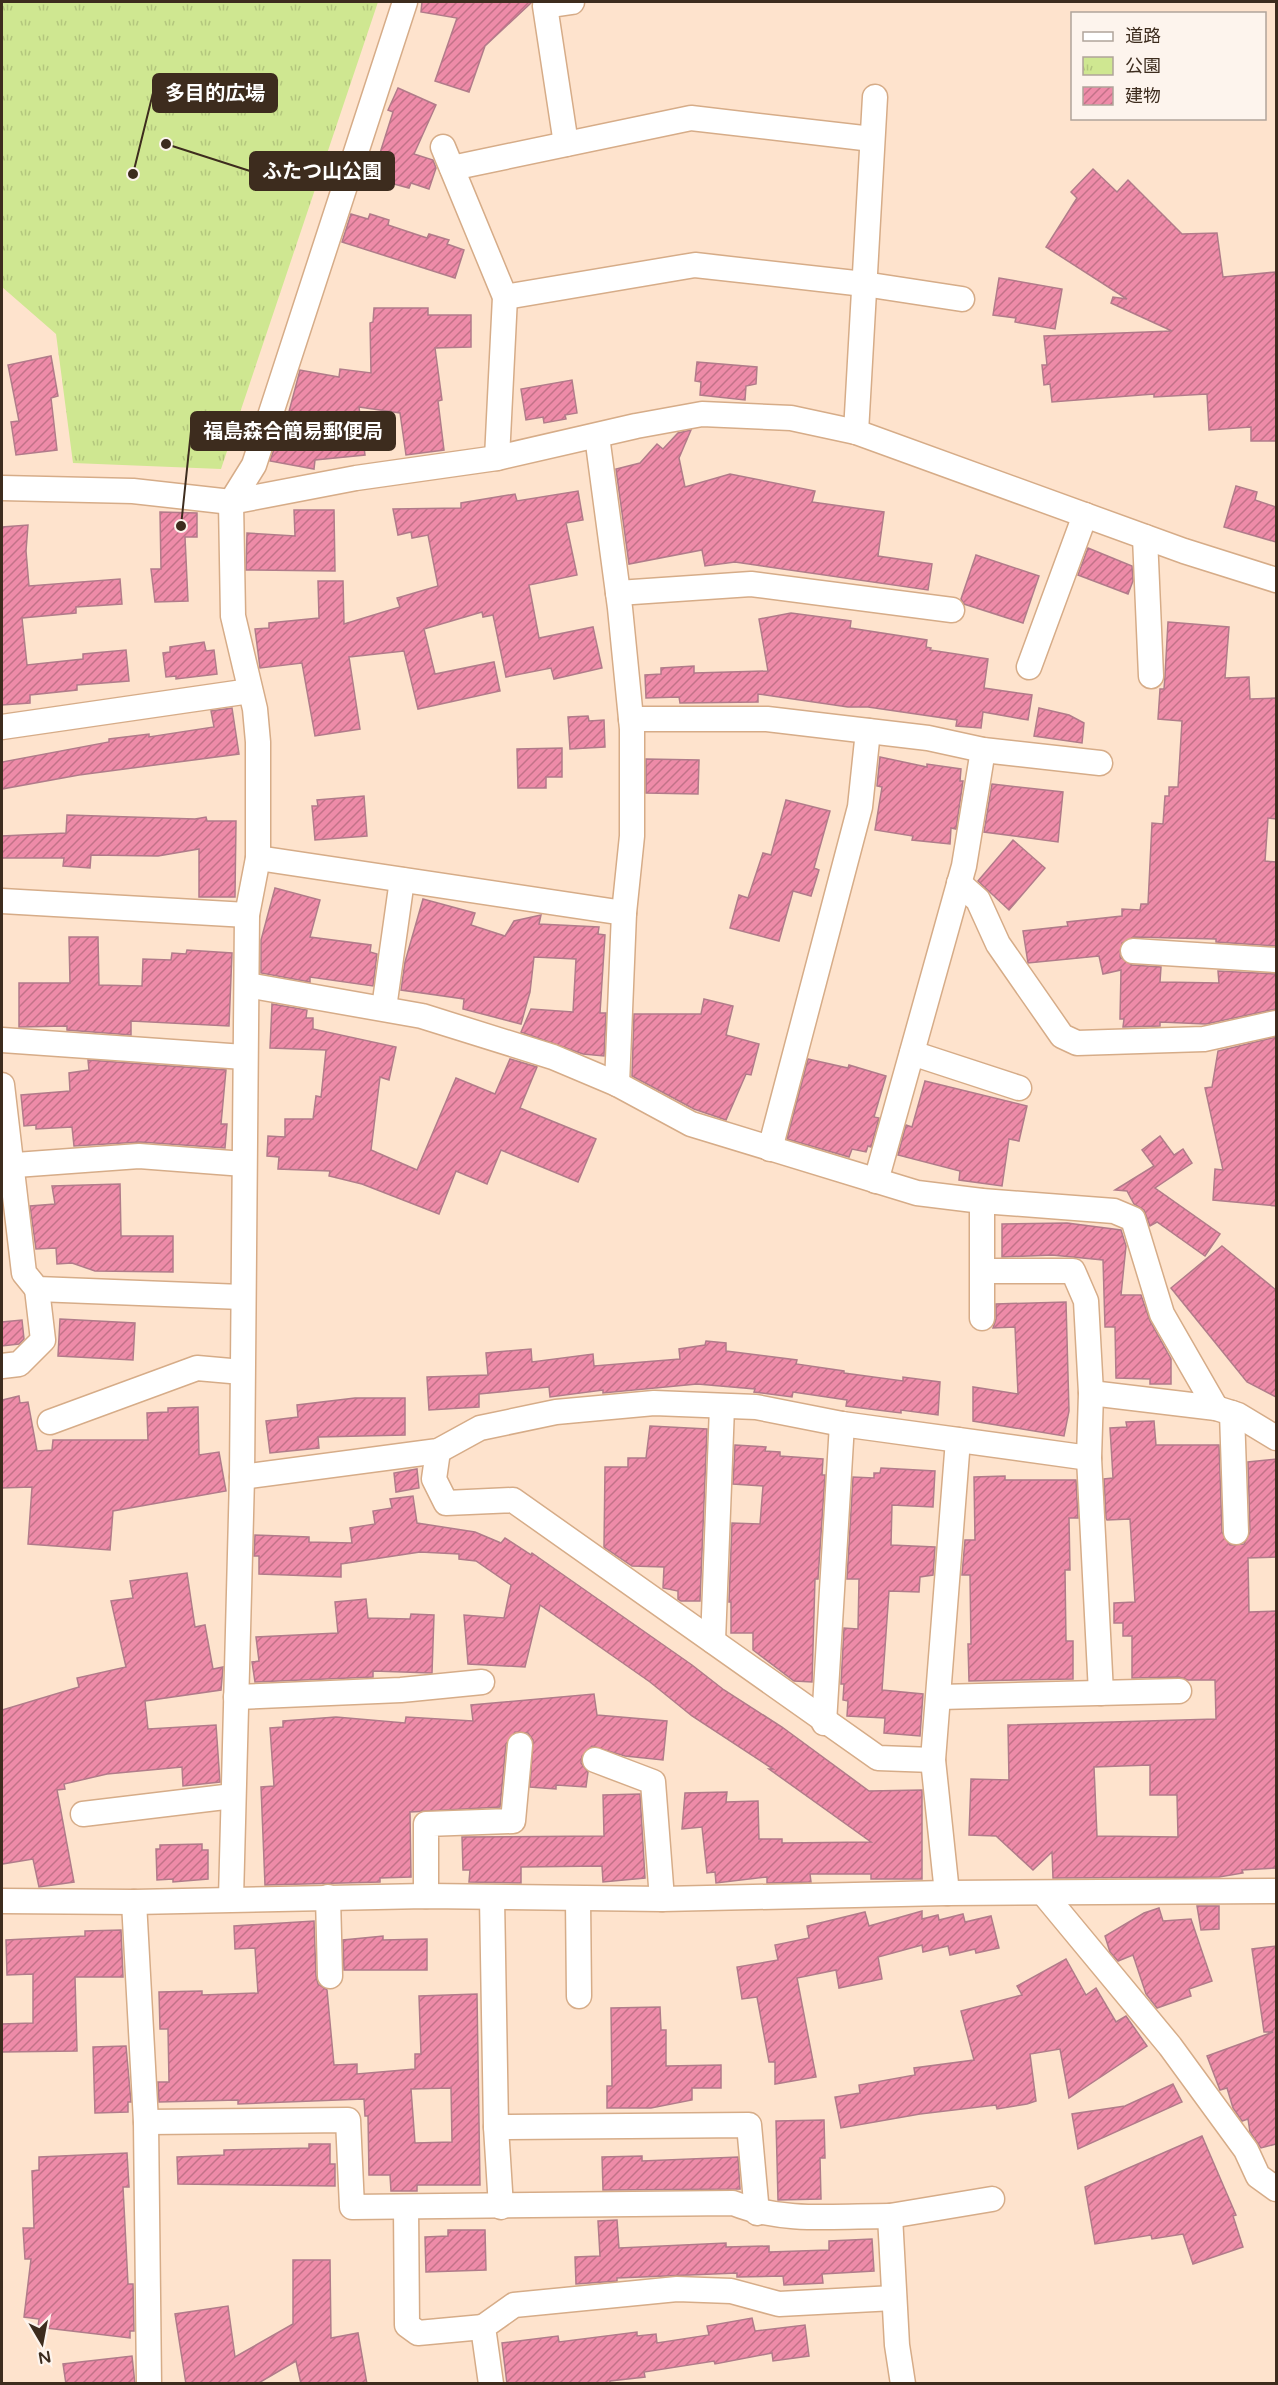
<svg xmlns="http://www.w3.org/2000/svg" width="1278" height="2385" font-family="'Varela Round','Noto Sans JP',sans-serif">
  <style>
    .park { fill: url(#park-tufts) }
    .building { fill: url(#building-hatch); stroke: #b17b8a; stroke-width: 1.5; fill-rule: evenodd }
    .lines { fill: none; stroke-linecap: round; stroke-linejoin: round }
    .minor-casing { stroke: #d6ac88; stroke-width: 27 }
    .minor { stroke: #fff; stroke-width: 24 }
    .leader { fill: none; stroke: #3d2c1e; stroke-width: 2 }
    .callout-dot { fill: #3d2c1e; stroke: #fdf4ed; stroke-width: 2 }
    .callout { fill: #3d2c1e; stroke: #3d2c1e; stroke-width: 2 }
    .callout-label { font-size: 20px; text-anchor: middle; font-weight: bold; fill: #fff }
  </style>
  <defs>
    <pattern id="park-tufts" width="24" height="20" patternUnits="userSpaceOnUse" patternTransform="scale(1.5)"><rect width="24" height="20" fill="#cfe791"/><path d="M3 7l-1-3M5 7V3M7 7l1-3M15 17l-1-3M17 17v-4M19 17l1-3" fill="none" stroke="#b3c67d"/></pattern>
    <pattern id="building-hatch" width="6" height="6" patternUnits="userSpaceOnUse" patternTransform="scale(1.5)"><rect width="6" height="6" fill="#ee8ba8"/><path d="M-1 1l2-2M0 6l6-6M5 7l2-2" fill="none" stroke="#c27288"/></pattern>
  </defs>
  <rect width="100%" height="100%" fill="#fee3cd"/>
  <polygon class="park" points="2,2 378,2 221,469 73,463 56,334 2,287"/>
  <g class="building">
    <polygon points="422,2 532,2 485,46 469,92 435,81 457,18 421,12"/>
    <polygon points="398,88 436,105 414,154 433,160 436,168 429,189 411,183 409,188 390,183 392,177 374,172 393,112 388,110"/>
    <polygon points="1093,169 1117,192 1128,180 1182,234 1217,233 1223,277 1276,272 1276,441 1251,441 1251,427 1209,430 1207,394 1154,397 1154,394 1052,402 1050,384 1044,385 1042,365 1047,365 1044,336 1172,331 1111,303 1113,297 1127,299 1046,247 1077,198 1071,192"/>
    <polygon points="351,214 368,219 370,214 389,220 388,225 427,238 429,234 449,240 447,244 464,250 455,278 342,242"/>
    <polygon points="999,278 1062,289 1055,329 1015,322 1016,318 993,315"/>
    <polygon points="374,308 428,308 428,315 471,315 471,347 435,348 442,400 438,401 444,450 406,455 400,413 359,407 365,455 315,460 314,469 270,461 283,422 286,423 300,370 339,377 340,369 371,373 370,323 373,322"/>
    <polygon points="51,356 58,396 51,398 57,450 16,455 11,422 19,421 8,365"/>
    <polygon points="697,362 757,367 756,384 746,386 745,400 700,395 701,382 695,381"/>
    <polygon points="572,380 577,413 565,415 566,419 544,423 543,417 526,420 521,389"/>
    <polygon points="691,430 679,458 685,487 730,474 815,491 812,502 884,512 878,556 932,564 928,590 735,562 705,566 702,550 629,564 616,469 640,463 657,444 663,449 678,433"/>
    <polygon points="1236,486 1257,492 1255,500 1276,507 1276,542 1224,527"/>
    <polygon points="578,491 583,520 566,523 577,575 529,585 539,638 593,627 602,668 554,679 551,668 506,677 493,615 483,617 482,612 424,629 435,674 494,662 500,691 418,709 404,651 349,657 360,729 315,736 302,663 260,668 255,629 269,628 269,623 319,618 318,581 343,581 344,624 400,607 397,598 438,586 428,535 412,538 411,532 398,535 393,509 461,508 461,503 515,494 517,501"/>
    <polygon points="294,510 334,510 335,571 246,570 247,533 295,536"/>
    <polygon points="160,512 197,513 197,537 185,537 188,601 155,602 151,569 161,569"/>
    <polygon points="28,525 26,551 29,586 120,579 122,604 76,607 76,613 22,618 27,665 83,659 83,654 126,650 129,681 77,685 77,690 30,695 30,703 2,705 2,527"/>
    <polygon points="1088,548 1132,566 1133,581 1128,594 1078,575"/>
    <polygon points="976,555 1039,576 1023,623 964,604 961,599"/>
    <polygon points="791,613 851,621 850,628 927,640 926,647 931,648 930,650 988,659 984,688 1032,695 1028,720 983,712 981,728 956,726 957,720 868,707 848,707 758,694 758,702 680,703 679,697 646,698 645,675 661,674 661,668 694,666 694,673 768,671 759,619"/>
    <polygon points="1168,622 1229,627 1225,678 1249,677 1250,699 1276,698 1276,819 1268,818 1265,861 1276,862 1276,946 1216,942 1216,939 1134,937 1122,943 1120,957 1132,965 1161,967 1160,982 1219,983 1218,971 1276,974 1276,1009 1206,1024 1160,1022 1160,1026 1123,1027 1124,1019 1120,1019 1121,970 1103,974 1099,956 1028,963 1023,931 1068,926 1067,922 1122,916 1122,909 1140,910 1141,904 1148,904 1152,823 1163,824 1165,796 1169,796 1169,787 1178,787 1182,721 1158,719 1160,689 1164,689 1165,676"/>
    <polygon points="204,642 206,651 214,650 217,674 176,679 176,676 166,677 163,653 170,652 170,647"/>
    <polygon points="232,708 239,754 79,775 2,789 2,762 109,742 109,739 149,734 149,737 214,727 211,711"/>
    <polygon points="1039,708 1069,715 1084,723 1082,743 1034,736"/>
    <polygon points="588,716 589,721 604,720 605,747 570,749 568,717"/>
    <polygon points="562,748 562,777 546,777 546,788 518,788 517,749"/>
    <polygon points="880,757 927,767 927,764 961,769 960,781 963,781 956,829 951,828 950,844 912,840 913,836 875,830 882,787 877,786"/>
    <polygon points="646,759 699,760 698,794 646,793"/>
    <polygon points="992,784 1063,792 1058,842 984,832"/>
    <polygon points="364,796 367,836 315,840 312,806 318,806 317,800"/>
    <polygon points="786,800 830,811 814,868 819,870 811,896 793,891 779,941 730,928 739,895 748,898 763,853 771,855"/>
    <polygon points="67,815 195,819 206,817 207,821 236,821 235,897 199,897 199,849 158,856 91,855 90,868 63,866 64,858 2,858 2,836 66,833"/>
    <polygon points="1013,840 1045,868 1009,910 978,881"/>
    <polygon points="275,888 320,900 310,937 371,945 370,952 377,954 373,986 310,977 310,982 261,973 261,940"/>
    <polygon points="423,899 475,913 471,925 505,936 514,921 541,915 539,924 599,927 598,934 605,935 600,1013 606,1013 604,1056 583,1054 521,1032 531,1009 573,1012 576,959 534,957 530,992 521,1024 463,1009 464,999 401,990 405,962"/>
    <polygon points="69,937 98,937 99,985 142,986 143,959 171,960 172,953 186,954 187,950 232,953 229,1026 131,1021 131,1035 67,1030 67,1026 19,1027 19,983 70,983"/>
    <polygon points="704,999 733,1006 726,1035 759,1044 751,1075 746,1074 726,1120 694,1109 632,1076 634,1014 701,1014"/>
    <polygon points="272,1004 307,1010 306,1018 313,1018 313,1029 396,1047 389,1080 380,1077 371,1150 417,1170 456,1078 495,1094 510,1059 537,1067 520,1108 596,1139 578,1182 501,1150 487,1184 456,1171 439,1214 362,1184 329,1176 330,1171 278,1169 279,1157 267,1156 268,1136 285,1137 285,1119 313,1119 316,1096 321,1097 326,1050 270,1048"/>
    <polygon points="1276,1037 1276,1206 1213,1200 1215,1169 1223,1170 1205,1088 1212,1087 1218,1051"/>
    <polygon points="808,1059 848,1068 849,1065 886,1076 874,1117 879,1118 871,1147 868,1146 866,1152 852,1149 849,1157 787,1139"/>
    <polygon points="88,1060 226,1070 221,1124 227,1124 225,1148 140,1142 74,1146 72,1127 36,1129 36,1125 24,1126 21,1095 70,1091 69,1073 89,1070"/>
    <polygon points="925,1081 1027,1106 1019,1141 1009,1139 1002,1186 959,1180 960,1171 898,1155 906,1125 912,1127"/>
    <polygon points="1160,1136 1174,1155 1183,1149 1192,1163 1155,1188 1220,1234 1205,1256 1157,1222 1150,1226 1144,1210 1134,1204 1127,1191 1115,1190 1154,1166 1142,1150"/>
    <polygon points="120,1184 121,1236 173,1236 173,1272 95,1271 72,1263 57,1264 56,1248 36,1249 30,1206 55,1204 52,1186"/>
    <polygon points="1067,1223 1121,1230 1126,1246 1121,1295 1141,1295 1150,1321 1171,1359 1171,1384 1150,1384 1150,1379 1116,1378 1115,1327 1105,1327 1103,1260 1052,1255 1002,1257 1002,1224"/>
    <polygon points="1222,1246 1276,1290 1276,1397 1247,1382 1171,1288"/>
    <polygon points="1066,1302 1069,1411 1064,1436 973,1421 973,1387 1018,1394 1015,1327 993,1328 996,1319 996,1304"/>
    <polygon points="60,1319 135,1323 133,1360 58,1356"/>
    <polygon points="22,1320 24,1339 19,1344 2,1346 2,1322"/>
    <polygon points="706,1341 726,1343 726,1351 797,1360 796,1364 844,1371 844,1373 903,1381 903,1377 940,1382 938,1415 901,1410 901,1413 846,1406 847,1400 793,1392 792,1397 754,1392 755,1389 697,1384 603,1393 603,1390 550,1397 549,1387 479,1394 479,1407 429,1410 427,1377 488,1375 486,1353 531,1349 532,1362 593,1354 594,1366 680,1359 679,1349 705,1345"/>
    <polygon points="19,1396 20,1403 28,1402 37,1451 52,1450 53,1440 148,1440 147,1413 168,1412 168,1408 198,1407 199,1455 219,1452 226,1491 113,1511 110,1550 28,1544 32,1487 2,1488 2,1400"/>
    <polygon points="355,1398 405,1398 405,1435 318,1437 319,1448 270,1453 266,1421 298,1417 297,1405"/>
    <path d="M1154,1421L1156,1445H1219L1222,1532L1230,1545L1244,1544L1250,1532L1248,1462L1276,1459V1557L1248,1558L1249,1612L1276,1611V1868L1242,1870L1243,1873L1219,1877L1053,1878L1052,1852L1033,1870L996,1836L969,1835L971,1779L1009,1780L1008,1725L1216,1719L1215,1680H1188L1179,1677L1132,1678V1636H1123V1623H1114V1603L1135,1602L1130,1519L1107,1520L1106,1518L1104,1479L1113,1478L1110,1428L1127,1427L1126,1422ZM1150,1765V1795H1177L1178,1837L1097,1836L1094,1767Z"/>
    <polygon points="650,1426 707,1429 700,1601 681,1601 678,1599 678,1591 663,1588 664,1567 632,1566 604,1547 605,1467 628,1467 628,1458 646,1458"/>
    <polygon points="735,1445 766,1447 765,1451 780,1452 780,1456 823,1459 822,1475 825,1475 818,1579 815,1579 812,1682 794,1681 753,1650 753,1633 731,1633 731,1602 729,1602 732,1523 760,1524 763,1486 733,1484"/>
    <polygon points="881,1468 935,1471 933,1507 892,1505 891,1545 935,1547 933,1575 920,1577 919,1592 889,1591 882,1690 923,1694 920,1736 884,1733 885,1718 847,1716 848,1701 843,1700 844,1684 841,1684 844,1628 858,1629 859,1579 847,1579 853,1477 874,1478 874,1473 880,1473"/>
    <polygon points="417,1469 419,1488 396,1492 394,1473"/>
    <polygon points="1005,1476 1005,1480 1076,1480 1078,1518 1069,1518 1070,1570 1065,1570 1066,1641 1073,1641 1073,1679 969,1681 968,1644 971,1644 970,1575 962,1575 965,1540 975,1540 974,1477"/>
    <polygon points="413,1496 417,1523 475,1532 501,1543 505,1538 531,1555 532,1553 692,1665 724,1690 782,1727 869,1791 922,1790 922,1879 871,1879 871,1874 810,1874 811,1882 767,1883 767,1877 716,1883 715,1872 707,1873 702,1827 682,1829 685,1793 727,1792 726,1802 758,1801 759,1839 782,1839 782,1843 871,1842 769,1769 773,1769 692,1716 650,1682 540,1605 525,1667 468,1664 464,1615 504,1618 511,1585 476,1561 459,1559 459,1554 420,1552 341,1564 341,1577 259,1574 259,1556 254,1556 255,1535 309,1537 309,1542 352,1543 350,1528 375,1524 373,1511 392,1508 390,1499"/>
    <polygon points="187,1573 195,1627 205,1625 213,1669 223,1667 221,1690 145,1701 148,1729 216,1725 220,1782 183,1786 182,1767 107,1774 64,1784 65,1789 57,1790 74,1882 39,1887 33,1859 2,1864 2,1710 79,1687 77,1678 126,1667 111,1601 133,1598 130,1581"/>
    <polygon points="366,1599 368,1618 410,1619 411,1614 434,1615 432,1673 373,1671 373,1677 255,1682 252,1662 259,1661 256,1637 338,1633 335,1602"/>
    <polygon points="594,1694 597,1715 667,1721 663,1760 625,1756 592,1746 582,1756 581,1763 588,1772 586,1787 556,1785 556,1789 530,1787 533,1740 528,1733 515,1732 506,1744 500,1807 410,1812 411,1877 380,1878 380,1882 265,1885 261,1787 274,1786 270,1728 283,1727 283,1721 336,1717 405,1723 406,1717 473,1721 471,1705"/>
    <polygon points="640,1794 645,1878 603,1882 602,1866 521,1867 521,1883 469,1882 470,1870 463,1870 462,1837 604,1836 603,1795"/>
    <polygon points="202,1844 202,1850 208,1850 208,1879 173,1882 173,1879 157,1880 156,1849 160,1849 160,1845"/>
    <polygon points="1197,1906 1219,1906 1219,1929 1201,1930"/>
    <polygon points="1159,1908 1163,1921 1191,1919 1212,1981 1189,1989 1191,1996 1157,2008 1146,1994 1133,1955 1118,1961 1110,1952 1105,1936 1144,1913"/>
    <polygon points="922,1911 922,1919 938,1915 939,1920 963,1914 965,1922 991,1916 999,1948 976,1953 975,1949 950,1955 948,1946 923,1952 922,1945 878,1957 882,1979 839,1988 836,1970 797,1978 816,2077 775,2084 775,2062 769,2062 757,1997 742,1999 737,1967 778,1960 775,1945 809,1938 807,1926 865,1912 869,1926"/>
    <path d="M314,1921L316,1976L318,1984L327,1990L334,2065L357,2064V2074L415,2069V2054H421L419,1996L477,1994L480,2185H417V2191H391L390,2175H369L368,2116H365L364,2099L238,2104V2100L159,2102L158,2082H169L168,2029H160L159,1992L202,1991V1995L258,1993L255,1948L235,1949L234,1926ZM451,2088L452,2142L415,2143L411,2089Z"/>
    <polygon points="121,1930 123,1977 75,1977 77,2051 2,2052 2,2024 33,2023 33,1974 7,1975 6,1940 85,1936 85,1931"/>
    <polygon points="383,1936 383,1940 427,1939 427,1970 344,1970 343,1940"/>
    <polygon points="1276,1946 1276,2144 1261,2148 1250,2132 1248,2119 1242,2121 1233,2108 1227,2088 1220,2090 1207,2056 1273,2032 1264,2032 1252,1949"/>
    <polygon points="1066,1959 1086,1995 1096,1988 1116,2022 1126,2016 1147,2046 1069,2098 1060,2049 1030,2054 1036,2101 1027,2104 997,2109 996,2105 920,2114 841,2128 835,2097 860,2093 859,2085 915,2075 914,2068 974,2060 961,2011 1022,1995 1017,1986"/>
    <polygon points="660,2007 661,2030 666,2030 666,2066 721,2065 721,2088 692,2088 692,2100 651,2108 607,2108 607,2086 612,2086 611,2008"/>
    <polygon points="126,2046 131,2102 128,2102 128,2112 95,2113 93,2047"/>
    <polygon points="1173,2084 1182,2102 1078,2149 1072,2114 1125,2106"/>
    <polygon points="824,2120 825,2158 820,2158 821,2199 778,2200 776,2121"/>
    <polygon points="1202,2136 1236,2215 1233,2216 1243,2247 1193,2264 1183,2234 1152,2239 1151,2235 1095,2244 1085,2187"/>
    <polygon points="309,2144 330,2144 330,2164 335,2164 335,2186 178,2184 177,2157 224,2155 224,2150 309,2148"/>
    <polygon points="127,2153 129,2187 123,2187 128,2284 133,2284 134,2331 130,2331 130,2338 38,2327 39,2319 24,2317 31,2259 25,2259 23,2228 34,2228 32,2171 39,2170 39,2157"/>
    <polygon points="642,2156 642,2161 738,2157 740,2189 603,2190 602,2157"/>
    <polygon points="617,2220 619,2248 726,2243 726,2247 769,2246 769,2252 829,2250 829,2241 872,2239 874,2271 822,2274 823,2283 784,2285 783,2276 737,2277 737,2273 617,2278 617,2281 576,2284 575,2257 600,2256 598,2221"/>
    <polygon points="448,2230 485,2230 486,2270 426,2272 425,2237 448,2236"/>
    <polygon points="293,2260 330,2260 331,2338 358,2333 367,2384 301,2384 296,2361 257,2384 186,2384 175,2314 228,2306 235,2357 293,2324"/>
    <polygon points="752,2318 755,2331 805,2325 809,2356 773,2361 772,2353 715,2364 714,2361 644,2372 645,2377 610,2381 610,2384 507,2384 502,2343 558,2336 559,2342 637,2332 637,2336 656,2334 657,2343 709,2335 707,2326"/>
    <polygon points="132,2356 135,2384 66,2384 63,2364"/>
  </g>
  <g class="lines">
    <g class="minor-casing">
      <g id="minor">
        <polyline points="566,144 545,6 572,2"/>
        <polyline points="443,147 505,297 497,458"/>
        <polyline points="452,168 691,118 872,139"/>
        <polyline points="505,297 695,265 864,284 962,299"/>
        <polyline points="856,432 875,97"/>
        <polyline points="597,436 620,608 632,729 632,836 624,913 617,1084"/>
        <polyline points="2,488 133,491 231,502 356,478 497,458 636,426 702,414 791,418 856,432 1184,551 1276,580"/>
        <polyline points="1145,537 1151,676"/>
        <polyline points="618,593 751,584 952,610"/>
        <polyline points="1029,667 1085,515"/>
        <polyline points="631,719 767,719 928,738 983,750 1100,763"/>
        <polyline points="2,727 250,691"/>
        <polyline points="258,858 624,913"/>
        <polyline points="959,883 978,900 998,944 1062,1036 1077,1043 1204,1039 1276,1023"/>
        <polyline points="2,901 247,915"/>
        <polyline points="1133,951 1276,960"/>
        <polyline points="247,985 422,1016 553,1057 617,1084 691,1124 917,1193 982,1201 1114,1211 1133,1219 1162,1314 1216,1408"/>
        <polyline points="384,1008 402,880"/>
        <polyline points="2,1040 244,1057"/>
        <polyline points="912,1053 1019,1088"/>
        <polyline points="2,1085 24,1273 37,1289 242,1297"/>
        <polyline points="770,1149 860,807 868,731"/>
        <polyline points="2,1166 139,1156 244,1164"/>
        <polyline points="876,1181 964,866 983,750"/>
        <polyline points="983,1271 1073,1271 1086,1301 1091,1393 1089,1458 1101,1693"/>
        <polyline points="982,1318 982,1201"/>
        <polyline points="2,1366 19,1364 43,1340 37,1289"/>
        <polyline points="1091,1393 1216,1408 1238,1415 1276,1438"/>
        <polyline points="1232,1413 1236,1532"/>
        <polyline points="50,1422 197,1368 242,1372"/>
        <polyline points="438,1451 434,1479 446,1503 513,1500 878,1758 933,1760"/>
        <polyline points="242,1477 438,1451 480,1428 556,1412 654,1403 756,1407 842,1424 1089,1458"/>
        <polyline points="713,1641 722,1407"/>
        <polyline points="236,1697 401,1690 482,1682"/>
        <polyline points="940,1697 1179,1691"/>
        <polyline points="824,1723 842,1424"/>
        <polyline points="595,1760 653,1782 662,1899"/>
        <polyline points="83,1814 233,1796"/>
        <polyline points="947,1893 933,1760 958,1440"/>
        <polyline points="1044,1894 1170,2046 1246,2150 1258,2176 1276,2189"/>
        <polyline points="426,1896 426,1824 513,1821 520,1745"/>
        <polyline points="328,1897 330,1976"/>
        <polyline points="492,1898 496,2127 501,2207"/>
        <polyline points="231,1899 242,1477 247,915 258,858 258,742 255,709 233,616 231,502 254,465 405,2"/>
        <polyline points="578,1900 579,1996"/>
        <polyline points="2,1901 134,1902 426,1896 662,1899 947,1893 1276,1891"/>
        <polyline points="134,1902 146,2122 149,2384"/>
        <path d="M146,2122L348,2120L352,2207L733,2203C782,2223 838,2216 890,2216L897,2345L903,2384"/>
        <polyline points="496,2127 749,2125 757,2213"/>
        <polyline points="406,2207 407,2325 418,2333 483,2327"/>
        <polyline points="890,2216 992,2199"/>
        <polyline points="491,2384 483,2327 514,2305 677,2289 731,2291 779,2304 894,2298"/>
      </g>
    </g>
    <use href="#minor" class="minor"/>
  </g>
  <path class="leader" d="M133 174L153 93M166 144L250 171M181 526L191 431"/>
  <g class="callout-dot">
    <circle cx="133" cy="174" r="6"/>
    <circle cx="166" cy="144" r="6"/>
    <circle cx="181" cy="526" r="6"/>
  </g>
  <g class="callout">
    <rect x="153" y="74" width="124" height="38" rx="6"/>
    <rect x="250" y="152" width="144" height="38" rx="6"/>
    <rect x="191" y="412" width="204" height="38" rx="6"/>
  </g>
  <g class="callout-label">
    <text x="215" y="100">多目的広場</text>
    <text x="322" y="178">ふたつ山公園</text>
    <text x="293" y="438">福島森合簡易郵便局</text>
  </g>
  <rect width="1278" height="2385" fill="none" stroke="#3d2c1e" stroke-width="6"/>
  <rect x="1071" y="12" width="195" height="108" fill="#fdf4ed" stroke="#b0a49a" stroke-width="1.5"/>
  <rect x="1083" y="32" width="30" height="9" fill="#ffffff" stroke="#b0a49a" stroke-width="1.5"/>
  <text x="1125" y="42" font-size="18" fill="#3d2c1e">道路</text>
  <rect x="1083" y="57" width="30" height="18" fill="url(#park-tufts)" stroke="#b0a49a" stroke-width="1.5"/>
  <text x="1125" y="72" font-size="18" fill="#3d2c1e">公園</text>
  <rect x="1083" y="87" width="30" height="18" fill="url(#building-hatch)" stroke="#b0a49a" stroke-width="1.5"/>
  <text x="1125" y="102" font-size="18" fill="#3d2c1e">建物</text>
  <g transform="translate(42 2343) rotate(170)" stroke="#fdf4ed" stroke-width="4.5" paint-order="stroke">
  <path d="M0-4.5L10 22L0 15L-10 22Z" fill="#3d2c1e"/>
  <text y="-9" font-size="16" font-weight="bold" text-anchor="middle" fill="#3d2c1e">N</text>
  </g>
</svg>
